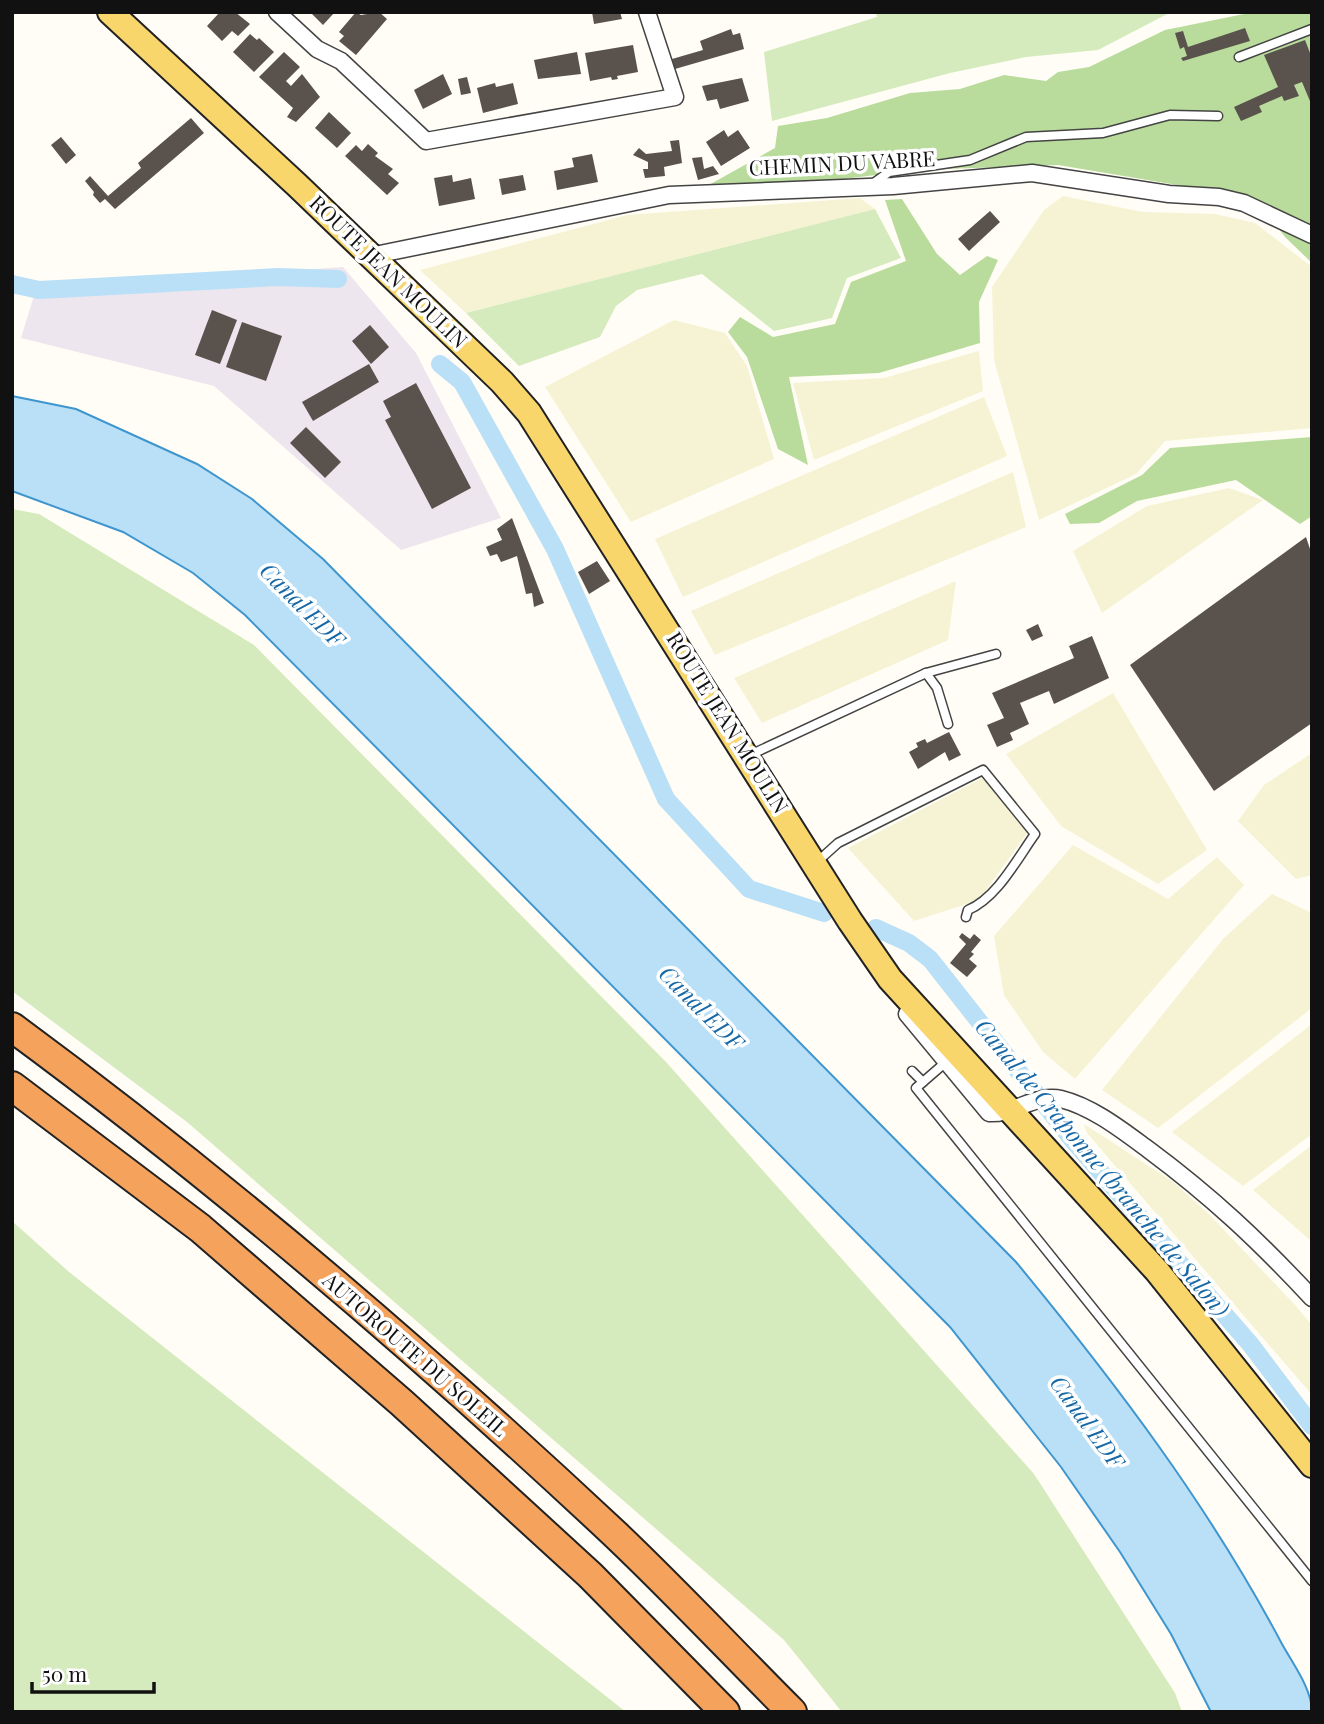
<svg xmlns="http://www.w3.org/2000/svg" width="1324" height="1724" font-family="'Playfair Display',serif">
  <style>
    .industrial { fill: #eee6ef }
    .farmland { fill: #f6f3d4 }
    .green { fill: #d5ebbd }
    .forest { fill: #b9dc9c }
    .water { fill: #b9e0f7; stroke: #3f96cf; stroke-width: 2 }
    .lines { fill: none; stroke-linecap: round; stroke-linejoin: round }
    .canal { stroke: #b9e0f7; stroke-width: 18 }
    .building { fill: #5a524d }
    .service-casing { stroke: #444; stroke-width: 11 }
    .minor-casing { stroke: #444; stroke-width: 19 }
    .primary-casing { stroke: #222; stroke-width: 28 }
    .motorway-casing { stroke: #222; stroke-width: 32 }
    .service { stroke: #fff; stroke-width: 8 }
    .minor { stroke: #fff; stroke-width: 16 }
    .primary { stroke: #f9d66b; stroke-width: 24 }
    .motorway { stroke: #f5a25d; stroke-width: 28 }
    .labels { text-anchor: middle; stroke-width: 7; stroke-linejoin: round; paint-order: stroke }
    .street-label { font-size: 21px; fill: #111; stroke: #fff }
    .water-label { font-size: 23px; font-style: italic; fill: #1768a6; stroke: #fff }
  </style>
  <rect width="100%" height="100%" fill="#fffdf5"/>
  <polygon class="industrial" points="343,267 416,353 501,518 401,550 214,386 21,338 36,289"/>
  <g class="farmland">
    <polygon points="1063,196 1143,212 1215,214 1255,223 1312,267 1312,428 1165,441 1136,474 1039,520 994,360 992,287 1044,210"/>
    <polygon points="860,198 875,209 466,313 420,270 627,215"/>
    <polygon points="674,320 725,333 747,366 774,459 631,522 545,387"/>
    <polygon points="979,351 983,391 814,460 793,383 884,378"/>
    <polygon points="984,397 1007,456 683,597 655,539"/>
    <polygon points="1013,472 1026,527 715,655 691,611"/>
    <polygon points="1229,488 1263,500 1102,613 1073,551 1147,506"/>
    <polygon points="956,581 948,640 762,723 734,678"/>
    <polygon points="1113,693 1207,850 1158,884 1061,826 1006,754"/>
    <polygon points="1312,753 1312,875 1296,879 1238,821 1264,785"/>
    <polygon points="984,777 1028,832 979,900 914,921 848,848"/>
    <polygon points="1073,845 1168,899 1217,857 1244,885 1075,1079 1043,1052 1004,995 994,936"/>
    <polygon points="1272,894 1312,913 1312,1008 1158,1128 1102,1090 1223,939"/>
    <polygon points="1312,1024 1312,1134 1243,1186 1172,1132"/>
    <polygon points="1084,1124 1172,1181 1209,1214 1295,1305 1312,1325 1312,1395 1087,1133"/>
    <polygon points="1312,1145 1312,1242 1253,1190"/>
  </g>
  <g class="green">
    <polygon points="876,12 1171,12 1098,50 1026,57 950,73 772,121 764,52 877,17"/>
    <polygon points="875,209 901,258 847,278 832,318 774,331 702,274 637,290 616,306 600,337 519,366 466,313"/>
    <polygon points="12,509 39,514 254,645 666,1062 1034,1474 1175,1693 1182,1712 842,1712 784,1640 187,1122 12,991"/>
    <polygon points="12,1221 69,1272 626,1712 12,1712"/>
  </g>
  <g class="forest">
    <polygon points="1254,12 1312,12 1312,263 1285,237 1255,198 1058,165 915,170 828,181 707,186 775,148 778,126 827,118 910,93 960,89 1004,75 1046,81 1058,72 1089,67 1165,30"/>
    <polygon points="902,199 937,254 960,275 987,256 998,260 979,302 980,343 879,373 789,377 808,465 778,449 747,357 728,332 740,317 773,337 835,324 851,282 906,261 885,200"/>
    <polygon points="1312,437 1312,516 1300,524 1236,480 1137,501 1099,523 1070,524 1065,514 1142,475 1170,448"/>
  </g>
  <path class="water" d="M12,396L76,409L197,464L252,499L323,559L1016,1262C1115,1382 1209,1506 1282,1644C1293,1664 1312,1689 1312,1712H1211L1171,1634L1120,1552L1061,1467L950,1327L245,615L193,573L123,532L12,491Z"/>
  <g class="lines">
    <g class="canal">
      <polyline points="12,284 39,290 278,277 338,279"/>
      <polyline points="440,364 462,382 555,549 666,799 749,889 824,913"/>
      <polyline points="876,928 909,943 930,959 1071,1138 1251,1345 1312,1426"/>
    </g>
  </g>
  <g class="building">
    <polygon points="220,12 235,12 250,24 238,36 232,31 222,41 207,26"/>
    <polygon points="310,12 333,12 334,13 323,25"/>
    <polygon points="356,12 361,15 379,12 387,19 356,55 339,41 344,36 339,32"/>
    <polygon points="592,12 620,12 622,19 594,24"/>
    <polygon points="1245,28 1250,41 1183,61 1181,58 1187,56 1184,47 1180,49 1175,33 1183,31 1188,47"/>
    <polygon points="731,29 733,35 740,33 744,49 675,69 672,59 703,50 700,41"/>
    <polygon points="250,34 257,40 259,38 274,52 254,72 233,52"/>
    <polygon points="1305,40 1312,58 1312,106 1302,82 1294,85 1299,96 1284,101 1282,96 1259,106 1262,112 1241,121 1234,107 1278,87 1264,55"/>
    <polygon points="633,45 638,72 617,76 618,79 612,80 611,77 590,81 585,53"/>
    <polygon points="284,52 300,67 286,81 291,86 302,74 320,97 296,122 287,117 293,108 259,77"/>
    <polygon points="577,52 581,74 538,79 534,60"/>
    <polygon points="443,74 452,94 423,109 414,90"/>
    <polygon points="467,77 471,93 461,95 458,79"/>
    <polygon points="742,78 749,101 720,109 717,99 707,101 702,86"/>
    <polygon points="495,83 496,87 513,83 518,104 483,113 477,88"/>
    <polygon points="329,112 351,133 337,148 315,128"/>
    <polygon points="191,118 204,133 115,209 105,199 100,203 93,195 94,192 85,181 90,176 108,196 141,168 138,163"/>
    <polygon points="724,130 728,137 738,130 750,148 721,166 706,142"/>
    <polygon points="61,137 76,155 66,164 51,145"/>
    <polygon points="679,140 682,163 664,167 665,176 645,178 643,169 648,169 648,162 633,155 639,148 646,154 672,151 670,141"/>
    <polygon points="368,144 378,153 375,156 393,169 388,174 399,183 387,195 345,156 356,145 362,151"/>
    <polygon points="592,154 598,182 557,190 554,171 574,167 572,158"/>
    <polygon points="702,157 704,169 713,166 719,174 698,180 692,158"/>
    <polygon points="452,175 453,182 471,178 475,199 439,206 434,178"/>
    <polygon points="523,175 526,190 502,195 499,179"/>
    <polygon points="990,211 1000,222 969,251 958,239"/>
    <polygon points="212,310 237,320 220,364 195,355"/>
    <polygon points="242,322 282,336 266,381 226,367"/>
    <polygon points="370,325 389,347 371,364 352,341"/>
    <polygon points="369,364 379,382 313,421 302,402"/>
    <polygon points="416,383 471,488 432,509 385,420 391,417 383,401"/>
    <polygon points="306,427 341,462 325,478 290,443"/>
    <polygon points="512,518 544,603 534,607 532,593 526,594 517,556 501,562 497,554 490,556 486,547 502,540 497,529"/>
    <polygon points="1306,537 1312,555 1312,723 1214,791 1130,665"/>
    <polygon points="597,561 610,581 589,594 578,572"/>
    <polygon points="1038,624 1043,636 1032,641 1026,630"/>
    <polygon points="1092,636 1109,678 1054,704 1049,691 1020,703 1029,724 1010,733 1013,740 997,747 987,725 1004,718 992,693 1074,658 1069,646"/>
    <polygon points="949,732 961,755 949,761 945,752 918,769 909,752 918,747 916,743 925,739 927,743"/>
    <polygon points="962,933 970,939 974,934 981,940 971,952 974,954 969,959 977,966 967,977 950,963 966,944 959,937"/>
  </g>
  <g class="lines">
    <g class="service-casing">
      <g id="service">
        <polyline points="1239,57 1312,29"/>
        <polyline points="871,185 889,172 970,160 1026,137 1103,133 1170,115 1218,116"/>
        <polyline points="926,673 937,688 948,724"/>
        <polyline points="750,755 926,673 996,654"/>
        <path d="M817,862L838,843L983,770L1035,834C1017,859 997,898 968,910L966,917"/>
        <polyline points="946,1062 916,1088 1312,1581"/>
        <polyline points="912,1071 923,1082"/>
      </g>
    </g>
    <g class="minor-casing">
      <g id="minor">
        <polyline points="277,12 317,49 341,61 426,141 675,97 647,12"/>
        <polyline points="370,256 669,195 893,186 1032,173 1169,194 1219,197 1244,203 1312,235"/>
        <path d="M907,1014L989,1113C1013,1115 1037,1093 1061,1099C1093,1107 1123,1131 1149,1150C1212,1197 1258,1240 1312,1298"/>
      </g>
    </g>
    <g class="primary-casing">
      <polyline id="primary" points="110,12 297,185 502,382 529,413 850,921 890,979 1157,1271 1312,1465"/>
    </g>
    <g class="motorway-casing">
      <g id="motorway">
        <path d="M12,1027C224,1183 424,1355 616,1535C676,1592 733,1653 792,1712"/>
        <polyline points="12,1086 200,1228 402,1403 590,1575 725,1712"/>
      </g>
    </g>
    <use href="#service" class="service"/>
    <use href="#minor" class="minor"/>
    <use href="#primary" class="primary"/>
    <use href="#motorway" class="motorway"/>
  </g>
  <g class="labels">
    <g class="street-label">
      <text transform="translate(842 164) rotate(-3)" y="7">CHEMIN DU VABRE</text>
      <text transform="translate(388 272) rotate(44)" y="7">ROUTE JEAN MOULIN</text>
      <text transform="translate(727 723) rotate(58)" y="7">ROUTE JEAN MOULIN</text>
      <text transform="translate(415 1355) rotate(41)" y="7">AUTOROUTE DU SOLEIL</text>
    </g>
    <g class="water-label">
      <text transform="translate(302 605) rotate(45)" y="8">Canal EDF</text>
      <text transform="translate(701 1008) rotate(45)" y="8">Canal EDF</text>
      <text transform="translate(1102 1168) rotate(50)" y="8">Canal de Craponne (branche de Salon)</text>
      <text transform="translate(1087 1422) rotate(54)" y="8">Canal EDF</text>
    </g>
  </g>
  <rect width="1324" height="1724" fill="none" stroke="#111111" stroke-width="28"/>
  <path d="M32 1682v10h122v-10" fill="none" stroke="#111111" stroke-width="3.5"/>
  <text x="42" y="1682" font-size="21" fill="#111111" stroke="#ffffff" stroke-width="5" paint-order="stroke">50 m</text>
</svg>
